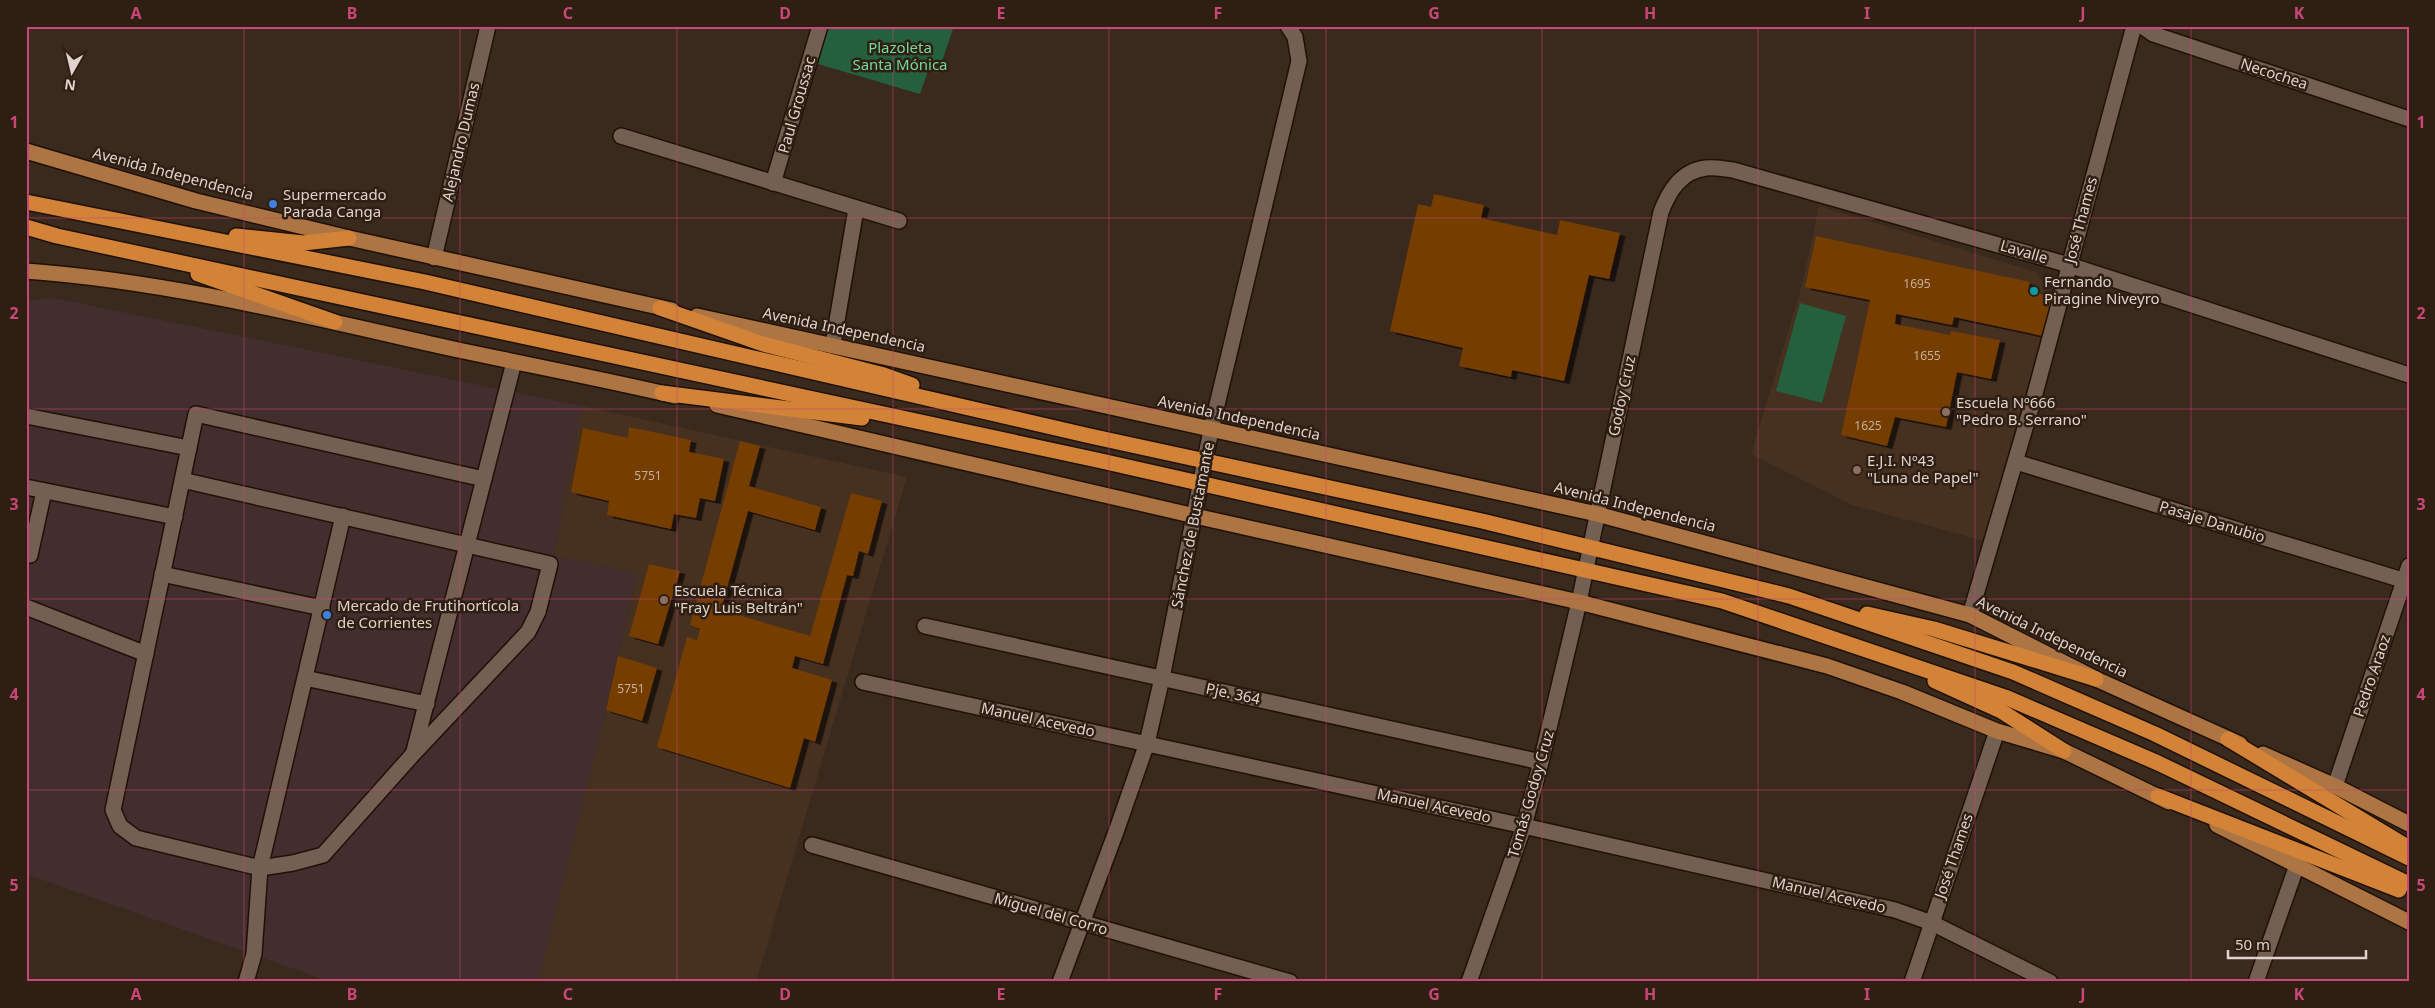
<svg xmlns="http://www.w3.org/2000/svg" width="2435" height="1008" font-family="'Noto Sans',sans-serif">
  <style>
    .commercial { fill: #432e2f }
    .built { fill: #463020 }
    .green { fill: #245f3e }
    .building { fill: #753c03; filter: url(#shadow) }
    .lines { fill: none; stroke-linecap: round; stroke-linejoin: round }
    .minor-casing { stroke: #201106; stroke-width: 18 }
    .major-casing { stroke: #201106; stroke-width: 18 }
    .highway-casing { stroke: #201106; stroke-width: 18 }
    .minor { stroke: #746053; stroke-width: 15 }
    .major { stroke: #ad7543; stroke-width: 15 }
    .highway { stroke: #d38338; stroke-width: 15 }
    .grid { fill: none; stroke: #c94777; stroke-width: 1; stroke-opacity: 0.55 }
    .shop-dot { fill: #3f7fe0; stroke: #2f1f13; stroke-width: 2 }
    .culture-dot { fill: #0f9aa8; stroke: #2f1f13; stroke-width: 2 }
    .education-dot { fill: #8d6e63; stroke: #2f1f13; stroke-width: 2 }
    .labels { text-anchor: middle; stroke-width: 5; stroke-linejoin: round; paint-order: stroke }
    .number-label { font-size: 12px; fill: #c4ad9a }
    .park-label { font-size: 15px; fill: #73d99c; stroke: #2f1f13 }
    .street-label { font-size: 15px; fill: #dfd3cc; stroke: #2f1f13 }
    .poi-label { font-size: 15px; fill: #dfd3cc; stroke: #2f1f13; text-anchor: start }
    .neatline { fill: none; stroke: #c94777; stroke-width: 2 }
    .grid-label { font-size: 16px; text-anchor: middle; font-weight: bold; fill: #c94777 }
  </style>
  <defs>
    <filter id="shadow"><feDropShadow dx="5.5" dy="3" stdDeviation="0" flood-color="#0009"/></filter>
  </defs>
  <rect width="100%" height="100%" fill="#3a291d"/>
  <polygon class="commercial" points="54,298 582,406 554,555 637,574 601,730 538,982 331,982 26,874 26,301"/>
  <g class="built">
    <polygon points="1819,206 2036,272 2053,297 1984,541 1852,505 1751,454 1802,285"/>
    <polygon points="582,406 907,477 756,982 538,982 601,730 637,574 554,555"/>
  </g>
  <g class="green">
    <polygon points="829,26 954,26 938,73 928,71 920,94 818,64"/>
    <polygon points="1800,303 1846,316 1822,403 1776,391"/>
  </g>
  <g class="building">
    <polygon points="1434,194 1484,205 1481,218 1557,235 1560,220 1620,233 1609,279 1589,275 1564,381 1512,370 1511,377 1459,366 1463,348 1390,331 1418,204 1431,207"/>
    <polygon points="1816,236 2030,282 2028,291 2053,297 2043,336 1954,317 1952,325 1896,314 1895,324 1950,335 1951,331 2000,340 1991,379 1957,372 1946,427 1895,417 1887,446 1841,435 1870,300 1805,287"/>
    <polygon points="629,427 691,440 689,452 724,459 715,501 700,498 696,518 674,514 671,529 607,515 609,501 571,492 583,428 628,438"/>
    <polygon points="740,441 760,446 749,486 821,507 815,530 748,511 721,610 810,636 851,493 882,501 868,554 859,551 853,576 847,575 823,664 795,656 792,668 832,680 815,742 804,738 790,788 657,747 687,637 697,640 700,629 690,625"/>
    <polygon points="649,564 680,571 658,644 629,636"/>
    <polygon points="618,656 657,668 642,721 606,710"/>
  </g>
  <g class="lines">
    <g class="minor-casing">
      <g id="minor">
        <polyline points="2142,26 2153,34 2409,119"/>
        <polyline points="621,136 899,221"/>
        <polyline points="773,183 820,26"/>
        <polyline points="434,258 488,26"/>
        <polyline points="833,344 856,209"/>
        <polyline points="26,416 189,448"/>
        <polyline points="2016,462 2409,582"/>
        <path d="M182,480L550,564L538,612L528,632L414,753L323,855L293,863L260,868L136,838L120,826L113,810C141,678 168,546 196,414L484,479"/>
        <polyline points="26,487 175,517"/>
        <polyline points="26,555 30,555 44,491"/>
        <polyline points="162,574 322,608"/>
        <polyline points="26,607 146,654"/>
        <polyline points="1970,615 2033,401 2134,26"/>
        <polyline points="925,626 1541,762"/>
        <polyline points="305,678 427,704"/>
        <polyline points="863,682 1524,826 1895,910 1932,923 2050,982"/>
        <polyline points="414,751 514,362"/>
        <polyline points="2335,786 2409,566"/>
        <polyline points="812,845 1290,982"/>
        <polyline points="246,982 254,954 260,868 343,516"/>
        <polyline points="1060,982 1117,829 1147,743 1162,678 1211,430 1299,61 1295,37 1288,26"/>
        <path d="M1469,982L1524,826L1541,762L1579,602L1661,212C1669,191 1681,171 1706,168C1714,167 1724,169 1733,170L2069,265L2409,375"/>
        <polyline points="1912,982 1997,731"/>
        <polyline points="2256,982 2297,865"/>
      </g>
    </g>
    <g class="major-casing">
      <g id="major">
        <polyline points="26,151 196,201 349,238 672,310"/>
        <path d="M26,271C163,281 298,314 431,344C512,362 594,377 675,396"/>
        <polyline points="697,316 1597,514 1970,615 2096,679 2240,744"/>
        <polyline points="717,405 1195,516 1579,602 1827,666 1902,692 1997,731 2064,751 2169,802"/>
        <polyline points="2263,754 2335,786 2409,824"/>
        <polyline points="2217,825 2409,922"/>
      </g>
    </g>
    <g class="highway-casing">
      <g id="highway">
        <polyline points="26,202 425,282 1090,436 1482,521 1789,596 2013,672 2155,734 2409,858"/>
        <polyline points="26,227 57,236 1097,460 1722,601 2005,697 2158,763 2409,884"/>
        <polyline points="236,236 303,243 349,238"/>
        <polyline points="198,274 335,322"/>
        <polyline points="660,308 763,344 884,375 912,385"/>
        <polyline points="662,393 862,418"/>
        <polyline points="1867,614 1934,629 2096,679"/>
        <polyline points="1935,681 2001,711 2064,751"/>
        <polyline points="2228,739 2409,848"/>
        <polyline points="2158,796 2399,890"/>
      </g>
    </g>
    <use href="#minor" class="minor"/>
    <use href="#major" class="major"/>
    <use href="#highway" class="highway"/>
  </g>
  <path class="grid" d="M244,26V982M460,26V982M677,26V982M893,26V982M1109,26V982M1326,26V982M1542,26V982M1758,26V982M1975,26V982M2191,26V982M26,218H2409M26,409H2409M26,599H2409M26,790H2409"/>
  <g class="shop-dot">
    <circle cx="273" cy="204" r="5"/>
    <circle cx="327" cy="615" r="5"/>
  </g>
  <circle class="culture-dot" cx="2034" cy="291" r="5"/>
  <g class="education-dot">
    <circle cx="1946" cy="412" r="5"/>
    <circle cx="1857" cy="470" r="5"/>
    <circle cx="664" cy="600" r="5"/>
  </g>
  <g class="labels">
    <g class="number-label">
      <text x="1917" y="288">1695</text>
      <text x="1927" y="360">1655</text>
      <text x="1868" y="430">1625</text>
      <text x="648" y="480">5751</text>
      <text x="631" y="693">5751</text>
    </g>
    <g class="park-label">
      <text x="900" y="53">Plazoleta<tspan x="900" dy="17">Santa Mónica</tspan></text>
    </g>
    <g class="street-label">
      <text transform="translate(2274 74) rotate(18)" y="5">Necochea</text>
      <text transform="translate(797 105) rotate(-74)" y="5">Paul Groussac</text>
      <text transform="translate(461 142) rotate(-77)" y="5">Alejandro Dumas</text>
      <text transform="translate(173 174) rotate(15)" y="5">Avenida Independencia</text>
      <text transform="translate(2081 220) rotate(-75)" y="5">José Thames</text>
      <text transform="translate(2024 252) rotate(16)" y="5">Lavalle</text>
      <text transform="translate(844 330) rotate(12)" y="5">Avenida Independencia</text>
      <text transform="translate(1622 396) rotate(-78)" y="5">Godoy Cruz</text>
      <text transform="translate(1239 418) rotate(12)" y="5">Avenida Independencia</text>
      <text transform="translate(1635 507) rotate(14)" y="5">Avenida Independencia</text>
      <text transform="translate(2212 522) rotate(17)" y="5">Pasaje Danubio</text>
      <text transform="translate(1193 525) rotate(-79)" y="5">Sánchez de Bustamante</text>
      <text transform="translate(2052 637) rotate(26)" y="5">Avenida Independencia</text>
      <text transform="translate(2372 676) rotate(-71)" y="5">Pedro Araoz</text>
      <text transform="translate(1233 694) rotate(12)" y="5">Pje. 364</text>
      <text transform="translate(1038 720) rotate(12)" y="5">Manuel Acevedo</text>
      <text transform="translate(1531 794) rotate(-74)" y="5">Tomás Godoy Cruz</text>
      <text transform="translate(1434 806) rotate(12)" y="5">Manuel Acevedo</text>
      <text transform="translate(1954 856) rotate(-71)" y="5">José Thames</text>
      <text transform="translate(1829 895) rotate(13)" y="5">Manuel Acevedo</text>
      <text transform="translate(1051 914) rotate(16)" y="5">Miguel del Corro</text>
    </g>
    <g class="poi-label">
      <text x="283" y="200">Supermercado<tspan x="283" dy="17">Parada Canga</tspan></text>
      <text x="2044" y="287">Fernando<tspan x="2044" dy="17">Piragine Niveyro</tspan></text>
      <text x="1956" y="408">Escuela Nº666<tspan x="1956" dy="17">"Pedro B. Serrano"</tspan></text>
      <text x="1867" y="466">E.J.I. Nº43<tspan x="1867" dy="17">"Luna de Papel"</tspan></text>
      <text x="674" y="596">Escuela Técnica<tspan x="674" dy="17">"Fray Luis Beltrán"</tspan></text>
      <text x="337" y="611">Mercado de Frutihortícola<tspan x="337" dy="17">de Corrientes</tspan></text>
    </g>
  </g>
  <rect width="2435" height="1008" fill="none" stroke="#2f1f13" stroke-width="55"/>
  <g transform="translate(72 72) rotate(188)" stroke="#2f1f13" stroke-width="4" paint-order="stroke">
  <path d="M0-4L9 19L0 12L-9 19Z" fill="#dfd3cc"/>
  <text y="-8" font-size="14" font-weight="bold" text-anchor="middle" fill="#dfd3cc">N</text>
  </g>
  <path d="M2228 950v8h138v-8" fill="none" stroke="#dfd3cc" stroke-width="2.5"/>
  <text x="2235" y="950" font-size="15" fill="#dfd3cc" stroke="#2f1f13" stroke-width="4" paint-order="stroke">50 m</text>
  <rect x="28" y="28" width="2380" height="952" class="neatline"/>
  <g class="grid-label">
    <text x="136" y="19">A</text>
    <text x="352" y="19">B</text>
    <text x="568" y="19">C</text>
    <text x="785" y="19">D</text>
    <text x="1001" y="19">E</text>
    <text x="1218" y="19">F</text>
    <text x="1434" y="19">G</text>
    <text x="1650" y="19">H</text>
    <text x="1867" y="19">I</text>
    <text x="2083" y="19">J</text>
    <text x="2299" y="19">K</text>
    <text x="14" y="128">1</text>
    <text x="2421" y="128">1</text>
    <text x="14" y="319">2</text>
    <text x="2421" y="319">2</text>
    <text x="14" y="510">3</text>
    <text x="2421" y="510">3</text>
    <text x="14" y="700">4</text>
    <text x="2421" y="700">4</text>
    <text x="14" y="891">5</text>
    <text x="2421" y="891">5</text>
    <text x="136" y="1000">A</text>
    <text x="352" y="1000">B</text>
    <text x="568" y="1000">C</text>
    <text x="785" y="1000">D</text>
    <text x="1001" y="1000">E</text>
    <text x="1218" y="1000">F</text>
    <text x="1434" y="1000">G</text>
    <text x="1650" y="1000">H</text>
    <text x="1867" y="1000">I</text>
    <text x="2083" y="1000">J</text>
    <text x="2299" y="1000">K</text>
  </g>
</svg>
